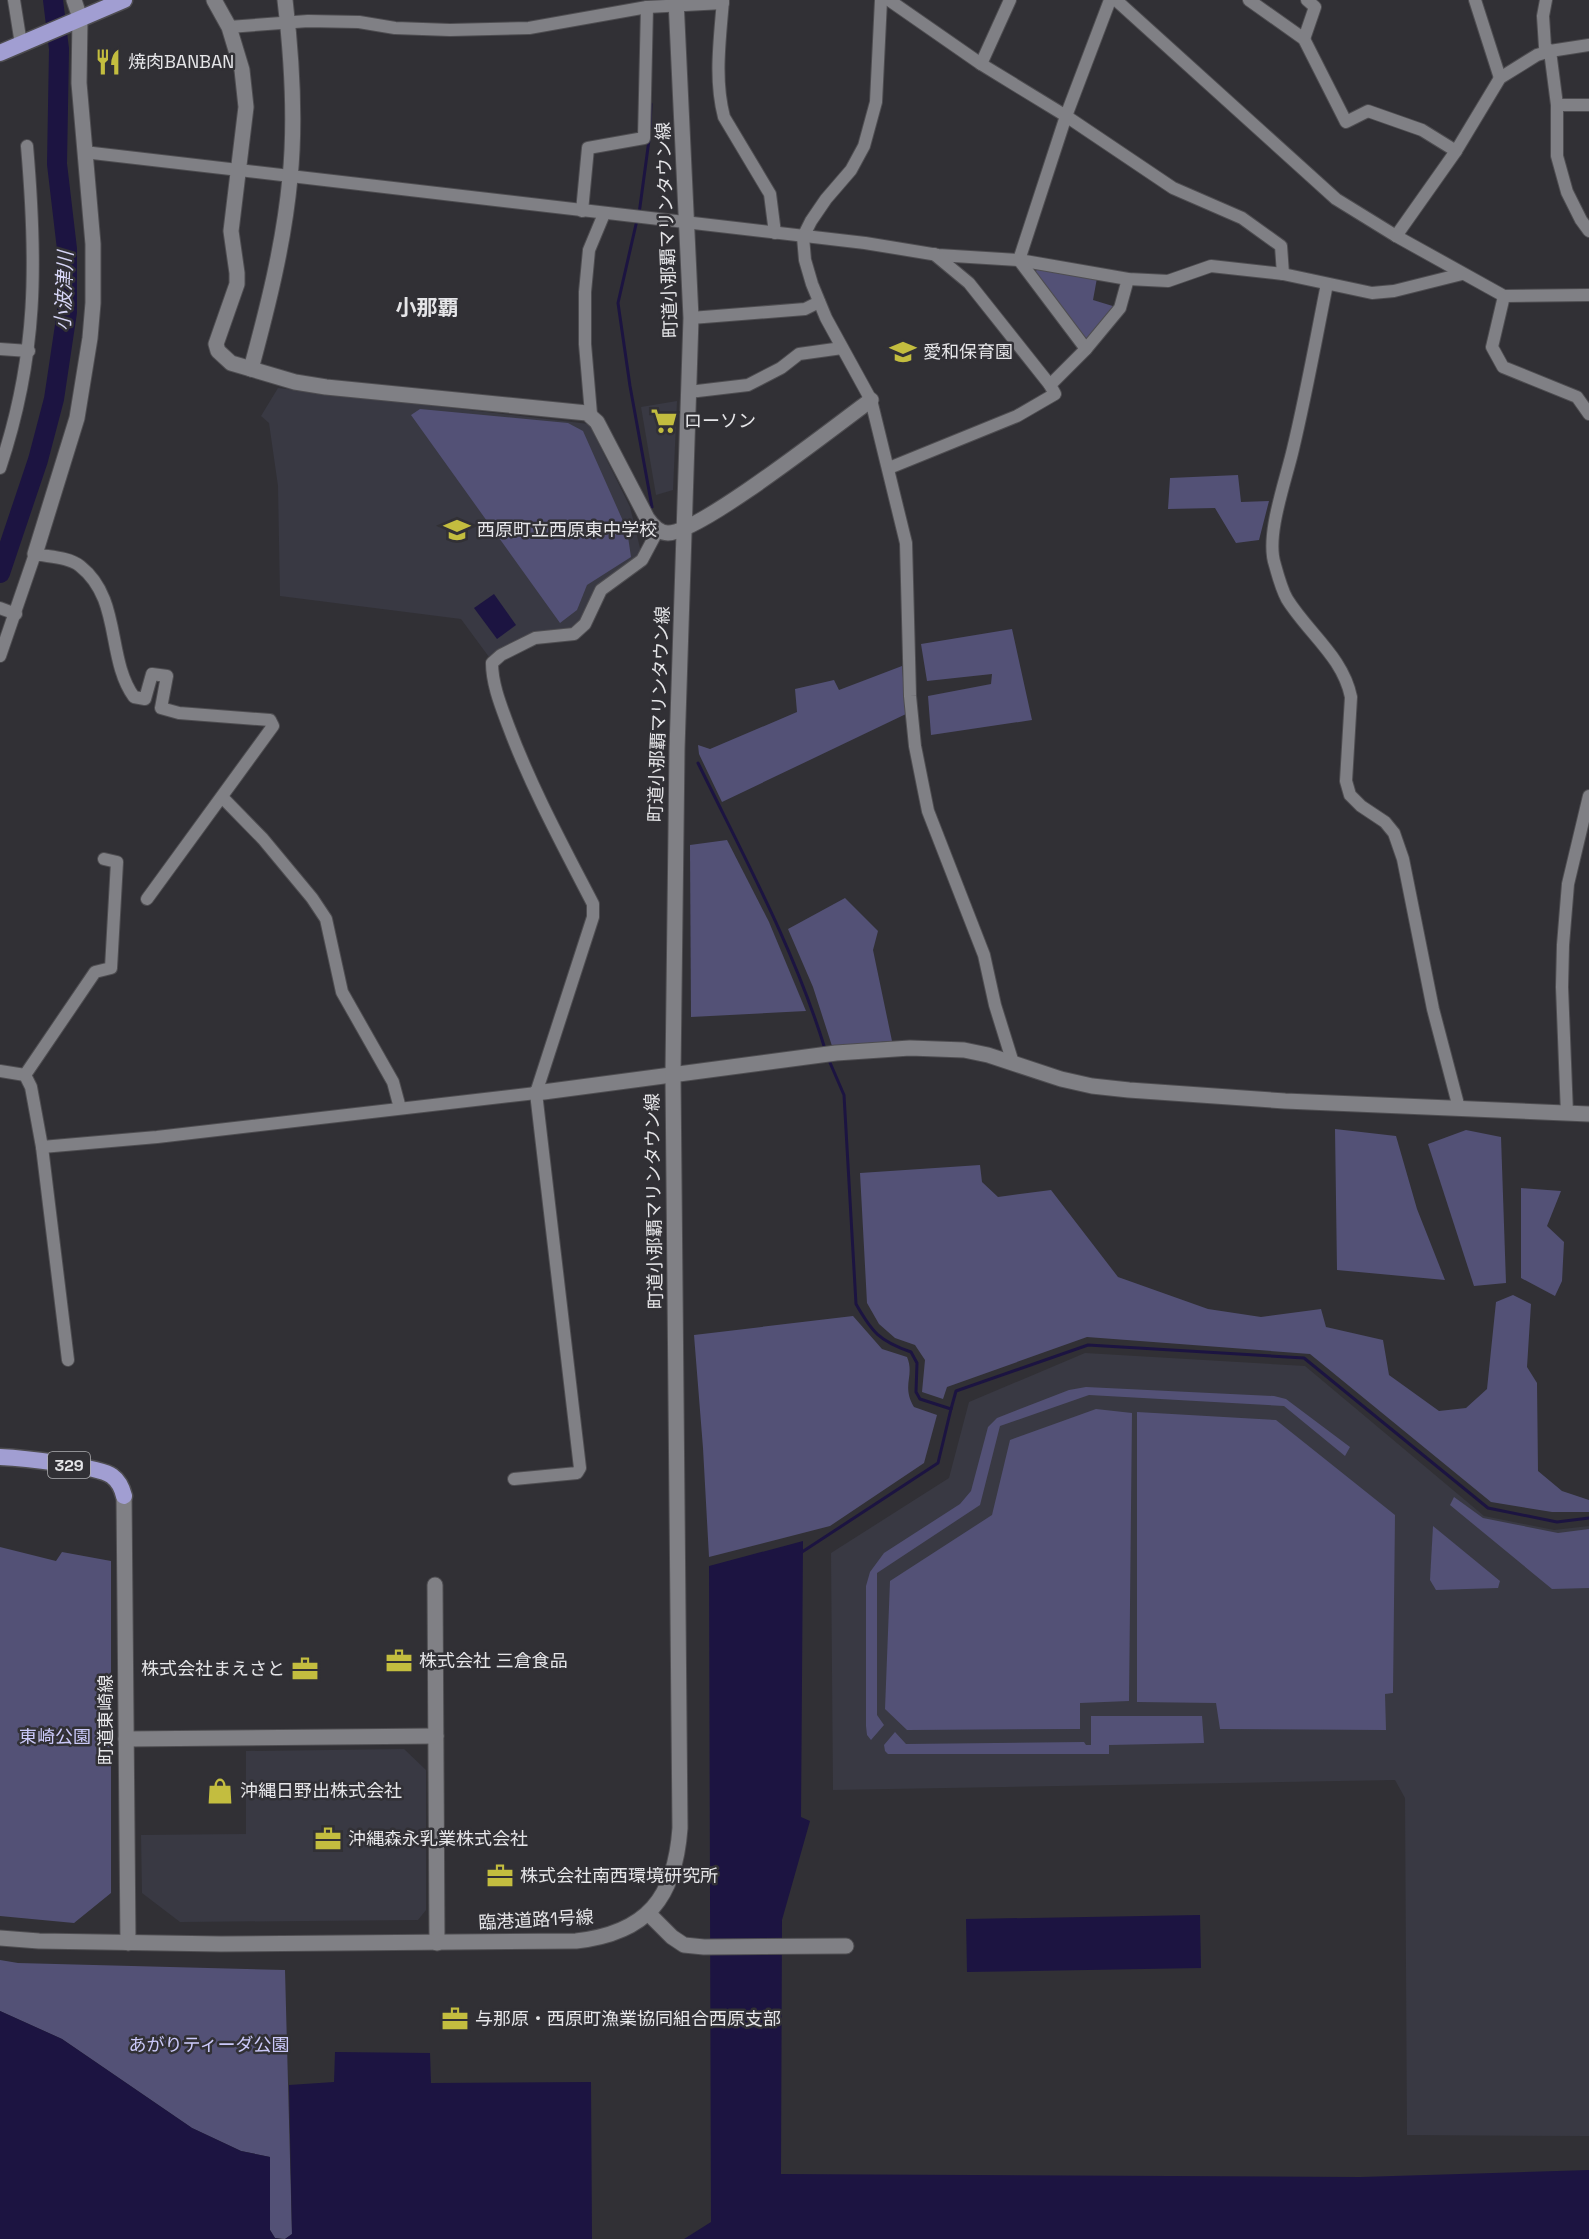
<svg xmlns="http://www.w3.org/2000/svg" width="1589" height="2239" font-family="'Space Grotesk','Noto Sans JP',sans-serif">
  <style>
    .built { fill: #393943 }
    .green { fill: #535176 }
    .water { fill: #1c1441 }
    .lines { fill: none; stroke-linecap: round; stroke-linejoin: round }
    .stream { stroke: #1c1441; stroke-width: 3 }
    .river { stroke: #1c1441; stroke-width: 20 }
    .minor-casing { stroke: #4e4d51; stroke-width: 14 }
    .tertiary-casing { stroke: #4e4d51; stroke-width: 17 }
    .trunk-casing { stroke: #4e4d51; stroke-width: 19 }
    .minor { stroke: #808085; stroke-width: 12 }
    .tertiary { stroke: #808085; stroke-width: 15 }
    .trunk { stroke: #a19ed2; stroke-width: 16 }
    .labels { text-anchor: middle; stroke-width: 5; stroke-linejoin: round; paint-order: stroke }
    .shield { fill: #313035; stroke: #afafb2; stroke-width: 1.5 }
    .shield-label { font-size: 16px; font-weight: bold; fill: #e5e5e8 }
    .poi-label { font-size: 18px; fill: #e5e5e8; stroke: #313035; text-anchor: start }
    .street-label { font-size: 18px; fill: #e5e5e8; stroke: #313035 }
    .park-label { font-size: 18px; fill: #cbc9f9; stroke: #313035 }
    .water-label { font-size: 20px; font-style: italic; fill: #d6d5f6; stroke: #313035 }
    .quarter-label { font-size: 21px; font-weight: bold; fill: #e5e5e8; stroke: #313035 }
  </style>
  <rect width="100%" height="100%" fill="#313035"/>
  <g class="built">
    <polygon points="278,388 589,424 630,507 641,552 581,623 567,632 497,652 489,657 461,619 280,596 278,486 269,423 261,416"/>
    <polygon points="677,401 673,490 656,495 641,407"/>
    <polygon points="1085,1353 1305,1366 1484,1516 1554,1530 1589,1526 1589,2136 1407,2135 1405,1798 1395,1780 833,1790 831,1553 949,1478 969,1402"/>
    <polygon points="404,1749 426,1770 426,1910 418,1920 180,1922 142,1893 141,1835 246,1834 246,1751"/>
  </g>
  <g class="green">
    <polygon points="1037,269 1097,278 1093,300 1116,307 1086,344 1034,275"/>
    <polygon points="420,409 568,423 583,431 627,530 631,557 587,585 577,610 560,623 411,415"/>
    <polygon points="1238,475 1241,502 1269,501 1259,540 1236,543 1215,508 1168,509 1170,478"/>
    <polygon points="1012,629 1032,720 931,735 928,696 991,684 992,674 927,681 921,644"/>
    <polygon points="902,666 906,714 722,802 699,754 698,745 710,749 797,712 795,689 834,680 839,690"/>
    <polygon points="727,840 769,922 806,1011 691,1017 690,845"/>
    <polygon points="845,898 878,931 873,950 892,1041 832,1046 813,987 788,929"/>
    <polygon points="1335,1129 1396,1136 1417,1209 1445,1280 1337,1270"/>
    <polygon points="1466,1130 1501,1137 1506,1283 1474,1286 1428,1144"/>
    <polygon points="980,1165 982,1182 998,1197 1051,1190 1118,1277 1208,1309 1261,1317 1321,1309 1326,1327 1383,1340 1389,1375 1439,1411 1466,1408 1487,1389 1496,1302 1513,1295 1531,1304 1527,1367 1537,1383 1538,1471 1562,1491 1589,1500 1589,1512 1552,1512 1491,1502 1310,1354 1087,1337 947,1387 943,1399 922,1392 925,1360 915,1345 895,1338 879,1324 867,1303 860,1173"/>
    <polygon points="1521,1188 1561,1191 1547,1226 1564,1242 1562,1281 1555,1296 1521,1278"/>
    <path d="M853,1316L882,1349L907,1357C915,1376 901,1385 914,1407L937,1415L924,1463L830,1526L709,1557L703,1448L694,1335Z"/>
    <polygon points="1086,1387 1274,1396 1286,1399 1350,1447 1345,1456 1284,1406 1089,1395 1000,1426 980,1505 877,1573 877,1715 884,1725 871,1740 867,1735 866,1726 866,1586 870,1572 884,1553 960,1504 971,1491 988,1427 997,1418 1069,1390"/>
    <polygon points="1096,1409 1132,1413 1129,1701 1080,1703 1080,1729 907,1730 885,1709 890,1581 992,1515 1010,1440"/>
    <polygon points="1137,1412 1276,1420 1395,1515 1393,1693 1385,1694 1386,1730 1220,1729 1216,1703 1137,1702"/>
    <polygon points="1454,1497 1483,1518 1558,1533 1589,1529 1589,1588 1552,1589 1450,1505"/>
    <polygon points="1433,1526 1500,1581 1498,1588 1436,1590 1430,1580"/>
    <polygon points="0,1547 56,1561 62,1552 111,1561 111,1893 74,1923 0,1916"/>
    <polygon points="1091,1716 1202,1716 1204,1743 1109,1745 1109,1754 888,1754 885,1751 884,1745 895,1732 906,1744 1084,1742 1086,1745 1091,1745"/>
    <polygon points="0,1960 18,1963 285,1970 292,2234 285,2239 275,2238 270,2230 270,2157 241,2151 192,2128 62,2039 0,2011"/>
  </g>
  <g class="water">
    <polygon points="494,594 516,625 497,639 474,608"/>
    <polygon points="803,1541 801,1817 810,1821 782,1920 781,2174 1360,2177 1589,2170 1589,2239 684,2239 711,2222 709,1566"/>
    <polygon points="1200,1915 1201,1968 967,1972 966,1919"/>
    <polygon points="0,2011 62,2039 192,2128 241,2151 270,2157 270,2230 275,2238 281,2239 0,2239"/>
    <polygon points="335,2052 430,2053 431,2083 591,2082 592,2239 285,2239 292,2234 289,2085 334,2082"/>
  </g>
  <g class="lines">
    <g class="stream">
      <polyline points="650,128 651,104"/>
      <polyline points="639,214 649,140"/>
      <polyline points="637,220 618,303 630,386 652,507"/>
      <path d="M698,763C744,857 794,948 825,1049"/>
      <polyline points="951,1409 956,1391 1088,1345 1304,1358 1488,1508 1557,1522 1589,1518"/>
      <path d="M802,1552L938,1463L951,1409L920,1399L916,1392L917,1363L911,1352C879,1341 872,1332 856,1304L844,1095L828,1058"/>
    </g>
    <polyline class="river" points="0,573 38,460 54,399 67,312 67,249 57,164 59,49 53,0"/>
    <g class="minor-casing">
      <g id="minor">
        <polyline points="14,0 21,44"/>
        <path d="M723,0C720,39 714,79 724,117L770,194L775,233"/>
        <polyline points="881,0 876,102 864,146 851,170 826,199 811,221 803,237 805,260 812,284 826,318 871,400 906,543 910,696 915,746 928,811 984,955 995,1005 1013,1063"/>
        <polyline points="889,0 981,64 1066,116 1173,188 1242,218 1281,246 1283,274"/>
        <polyline points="1116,0 1336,199 1396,236 1504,296 1492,347 1503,367 1577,397 1589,414"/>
        <polyline points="1249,0 1304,39 1346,122 1368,111 1422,130 1456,151"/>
        <polyline points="1475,0 1500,78"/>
        <polyline points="1546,0 1543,16 1545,47 1550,51 1557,105 1557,156 1567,192 1581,220 1589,231"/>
        <polyline points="229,27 308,21 359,22 395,28 450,30 529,28 647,7 723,3"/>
        <polyline points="1304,39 1315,7 1307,0"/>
        <polyline points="981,64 1010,0"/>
        <polyline points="1557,105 1589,105"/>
        <polyline points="84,152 865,243 938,255 1019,260 1128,279 1168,281 1211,266 1283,274 1372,293 1394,291 1462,274"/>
        <polyline points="582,211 588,148 644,138 647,7"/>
        <polyline points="1396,236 1456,151 1500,78 1537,55 1550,51 1589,45"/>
        <polyline points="934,254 969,283 1050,385"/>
        <polyline points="1019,260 1066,116 1110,0"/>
        <polyline points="1019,260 1086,349"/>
        <path d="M1327,284C1316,339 1306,395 1293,449C1286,480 1265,536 1275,565C1278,576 1282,590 1287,599C1308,633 1343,657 1351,697L1346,781L1350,795L1361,806L1385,822L1394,833L1403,859L1433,1009L1459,1108"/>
        <polyline points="1504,296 1589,295"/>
        <polyline points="691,318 805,309 819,302"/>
        <polyline points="0,349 29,351"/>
        <polyline points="689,392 748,385 781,368 799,354 842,348"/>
        <polyline points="591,414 585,344 585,292 589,250 604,214"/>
        <path d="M0,468C38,355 37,262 27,146"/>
        <polyline points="889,468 1017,416 1055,394 1050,385 1086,349 1120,308 1128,279"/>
        <polyline points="0,608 16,614"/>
        <path d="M0,656L35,554C49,557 69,557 80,566C122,599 106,658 134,697L145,699L152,674L167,676L161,708L179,713L270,720L273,726L147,899"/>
        <polyline points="222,797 263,839 312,898 326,919 342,992 393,1082 400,1108"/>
        <polyline points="0,1071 25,1075 31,1087 42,1147 68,1360"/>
        <polyline points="25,1075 95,972 111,968 117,862 104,859"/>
        <polyline points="1567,1114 1562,987 1563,945 1568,884 1589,796"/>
        <polyline points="42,1147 157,1137 536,1093"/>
        <path d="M514,1479L577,1473L580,1468L536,1093L593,917V904C563,846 531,787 508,725C501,706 492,684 492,663L501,655L535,638L574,634L585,624L601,590L642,560L658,530"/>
      </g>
    </g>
    <g class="tertiary-casing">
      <g id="tertiary">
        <path d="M214,0L229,27L242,70L246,107L231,231L237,273V284L216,344L218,351L231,363L295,382L326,387L587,413L597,422L647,518C652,525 659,533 668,533C700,533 839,423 871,400"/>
        <path d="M251,369C268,306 284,243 290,178C296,118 292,59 285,0"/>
        <polyline points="35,554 77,418 90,338 93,303 93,244 79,83 80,18 74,0"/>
        <polyline points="536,1093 836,1053 910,1048 964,1050 988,1055 1061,1079 1092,1086 1129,1090 1285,1101 1589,1114"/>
        <polyline points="124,1496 128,1943"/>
        <polyline points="435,1585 437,1943"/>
        <polyline points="126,1739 436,1736"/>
        <polyline points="648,1913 672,1937 684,1945 704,1947 846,1946"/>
        <path d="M0,1938L39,1941L221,1944L576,1941C647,1933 675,1898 680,1828L673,1075L677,749L691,318L676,0"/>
      </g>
    </g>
    <g class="trunk-casing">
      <g id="trunk">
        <polyline points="0,53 124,0"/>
        <path d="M0,1457C20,1458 99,1466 112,1476C119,1481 122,1488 124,1496"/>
      </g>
    </g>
    <use href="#minor" class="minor"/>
    <use href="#tertiary" class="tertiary"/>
    <use href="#trunk" class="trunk"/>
  </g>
  <defs>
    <g id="restaurant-bare" transform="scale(2.07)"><path d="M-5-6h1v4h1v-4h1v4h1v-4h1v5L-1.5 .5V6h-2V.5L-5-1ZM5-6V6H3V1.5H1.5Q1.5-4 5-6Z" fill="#c3bd3f" stroke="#313035" stroke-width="2.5" paint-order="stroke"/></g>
    <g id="school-bare" transform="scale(2.07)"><path d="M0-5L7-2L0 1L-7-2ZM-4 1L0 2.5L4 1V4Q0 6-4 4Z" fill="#c3bd3f" stroke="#313035" stroke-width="2.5" paint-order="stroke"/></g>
    <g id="supermarket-bare" transform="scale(2.07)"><path d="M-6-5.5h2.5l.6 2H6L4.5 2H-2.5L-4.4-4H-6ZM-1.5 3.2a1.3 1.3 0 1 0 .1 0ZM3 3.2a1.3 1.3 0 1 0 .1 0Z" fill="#c3bd3f" stroke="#313035" stroke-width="2.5" paint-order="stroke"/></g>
    <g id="office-bare" transform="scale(2.07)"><path d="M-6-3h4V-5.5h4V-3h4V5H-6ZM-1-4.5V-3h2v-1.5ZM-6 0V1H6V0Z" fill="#c3bd3f" stroke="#313035" stroke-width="2.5" paint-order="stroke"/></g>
    <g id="shop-bare" transform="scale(2.07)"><path d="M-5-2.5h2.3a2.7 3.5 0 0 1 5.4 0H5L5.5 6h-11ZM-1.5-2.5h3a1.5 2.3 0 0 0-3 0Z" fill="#c3bd3f" stroke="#313035" stroke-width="2.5" paint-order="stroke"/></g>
  </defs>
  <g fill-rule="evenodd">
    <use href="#restaurant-bare" x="108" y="62"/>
    <use href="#school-bare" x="903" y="352"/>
    <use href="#supermarket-bare" x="664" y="421"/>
    <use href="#school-bare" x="457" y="530"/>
    <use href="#office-bare" x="399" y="1661"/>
    <use href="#office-bare" x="305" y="1669"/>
    <use href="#shop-bare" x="220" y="1791"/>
    <use href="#office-bare" x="328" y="1839"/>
    <use href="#office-bare" x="500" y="1876"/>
    <use href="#office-bare" x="455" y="2019"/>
  </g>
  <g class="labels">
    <rect class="shield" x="48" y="1452" width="42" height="26" rx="4.5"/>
    <g class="shield-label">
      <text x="69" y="1471">329</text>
    </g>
    <g class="poi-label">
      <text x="128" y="68">焼肉BANBAN</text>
      <text x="923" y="358">愛和保育園</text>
      <text x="684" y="427">ローソン</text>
      <text x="477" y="536">西原町立西原東中学校</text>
      <text x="419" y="1667">株式会社 三倉食品</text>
      <text x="285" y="1675" text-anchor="end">株式会社まえさと</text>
      <text x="240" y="1797">沖縄日野出株式会社</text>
      <text x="348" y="1845">沖縄森永乳業株式会社</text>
      <text x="520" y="1882">株式会社南西環境研究所</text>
      <text x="475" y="2025">与那原・西原町漁業協同組合西原支部</text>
    </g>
    <g class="street-label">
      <text transform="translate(667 230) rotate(-92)" y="6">町道小那覇マリンタウン線</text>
      <text transform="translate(659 714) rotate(-88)" y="6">町道小那覇マリンタウン線</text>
      <text transform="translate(654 1201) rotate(-91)" y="6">町道小那覇マリンタウン線</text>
      <text transform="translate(106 1720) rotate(-90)" y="6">町道東崎線</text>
      <text transform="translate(536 1920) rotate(-3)" y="6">臨港道路1号線</text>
    </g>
    <g class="park-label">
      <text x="55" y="1743">東崎公園</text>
      <text x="209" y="2051">あがりティーダ公園</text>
    </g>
    <g class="water-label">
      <text transform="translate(64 291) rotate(-88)" y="7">小波津川</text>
    </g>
    <g class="quarter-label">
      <text x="427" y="315">小那覇</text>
    </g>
  </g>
</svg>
